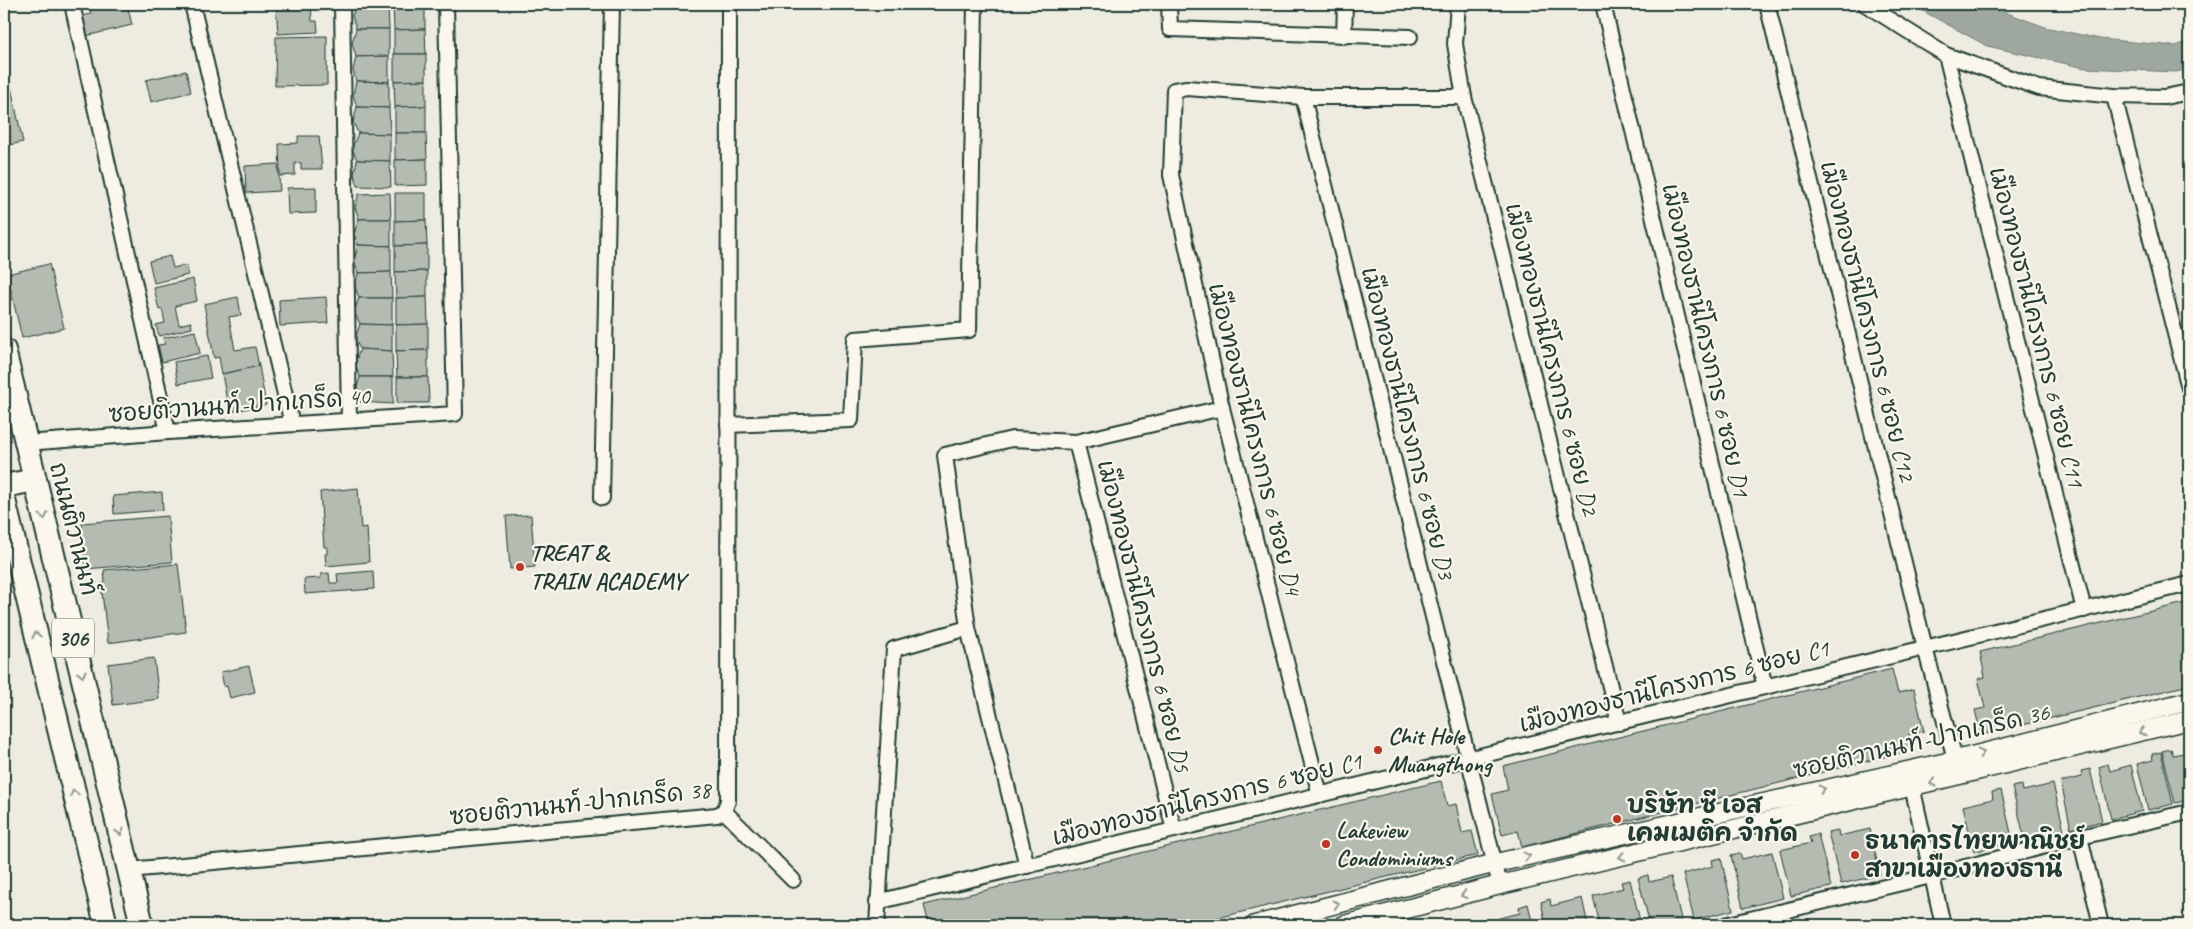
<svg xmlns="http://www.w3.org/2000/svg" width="2193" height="929" font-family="Caveat,'Playpen Sans Thai',sans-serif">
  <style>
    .water { fill: #9fa89f; stroke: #6c7d74 }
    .building { fill: #b4bbb0; stroke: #1f3d34 }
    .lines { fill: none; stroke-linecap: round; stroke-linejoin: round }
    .minor-casing { stroke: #1f3d34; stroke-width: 18 }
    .tertiary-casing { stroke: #1f3d34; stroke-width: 21 }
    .primary-casing { stroke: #1f3d34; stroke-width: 26 }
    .minor { stroke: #fbf7ec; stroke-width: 14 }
    .tertiary { stroke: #fbf7ec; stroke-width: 18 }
    .primary { stroke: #fbf7ec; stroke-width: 22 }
    .oneway { stroke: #8d9a90 }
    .poi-dot { fill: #c8321e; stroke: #fbf7ec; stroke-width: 2 }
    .labels { text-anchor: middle; stroke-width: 4.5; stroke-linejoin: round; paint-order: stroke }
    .shield { fill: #fbf7ec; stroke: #61756b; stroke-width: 1 }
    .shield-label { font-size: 22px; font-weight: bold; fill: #1f3d34 }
    .street-label { font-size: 24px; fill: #1f3d34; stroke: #fbf7ec }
    .poi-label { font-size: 24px; font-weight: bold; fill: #1f3d34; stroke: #fbf7ec; text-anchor: start }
  </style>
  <rect width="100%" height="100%" fill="#eeece1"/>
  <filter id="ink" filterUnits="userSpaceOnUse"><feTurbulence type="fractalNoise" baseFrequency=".02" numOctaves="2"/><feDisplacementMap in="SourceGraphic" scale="10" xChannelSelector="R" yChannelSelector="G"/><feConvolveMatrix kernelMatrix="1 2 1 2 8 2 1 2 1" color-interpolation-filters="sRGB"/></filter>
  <g filter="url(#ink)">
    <polygon class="water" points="1910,4 1983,4 2045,27 2100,39 2176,46 2189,41 2189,69 2176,72 2085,68 1987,46"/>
    <g class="building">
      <polygon points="92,4 127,4 132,25 86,36 82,16 91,14 89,8 93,7"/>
      <polygon points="311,4 312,21 317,21 318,32 278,34 276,6"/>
      <polygon points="356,4 388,4 389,29 356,29 352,16"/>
      <polygon points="393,4 425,4 425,29 394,30"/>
      <polygon points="356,29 389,29 389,56 356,57 352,43"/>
      <polygon points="425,29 426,54 394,54 394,30"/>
      <polygon points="327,36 327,85 275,86 276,37"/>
      <polygon points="394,54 426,54 426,80 394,81"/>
      <polygon points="4,56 23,142 4,146"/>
      <polygon points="389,56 389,82 356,81 353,70 356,57"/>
      <polygon points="186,71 191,92 151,102 146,80"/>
      <polygon points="426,80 426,106 395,107 394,81"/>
      <polygon points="356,81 389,82 389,108 357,107 353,95"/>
      <polygon points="426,106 426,133 395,133 395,107"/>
      <polygon points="357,107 389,108 390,134 358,133 353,122"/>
      <polygon points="358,133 390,134 390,161 357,160 352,148"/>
      <polygon points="395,133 426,133 427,159 395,160"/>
      <polygon points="298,136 319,136 322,169 301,169 301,163 295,163 295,175 280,176 279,144 298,143"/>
      <polygon points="427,159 427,185 395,186 395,160"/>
      <polygon points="357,160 390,161 391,187 358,186 354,174"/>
      <polygon points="278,164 280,191 246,193 245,166"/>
      <polygon points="316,187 316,213 288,214 287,188"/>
      <polygon points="390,193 391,219 359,219 355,207 359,194"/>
      <polygon points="395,193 426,193 426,220 395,221"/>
      <polygon points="359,219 391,219 391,246 358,245 354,234"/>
      <polygon points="426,220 427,245 395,246 395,221"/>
      <polygon points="358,245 391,246 391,272 358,273 354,260"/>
      <polygon points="427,245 427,271 395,272 395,246"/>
      <polygon points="170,256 173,268 186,265 188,275 154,283 149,261"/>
      <polygon points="49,264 64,328 22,338 7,274"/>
      <polygon points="427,271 427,297 396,298 395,272"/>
      <polygon points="391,272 392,298 359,298 355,287 358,273"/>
      <polygon points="193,279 197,301 175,306 179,325 191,322 192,328 159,336 156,325 165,323 162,309 159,310 154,288"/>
      <polygon points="238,297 241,315 229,317 235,350 255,347 259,366 222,374 219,357 214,358 204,304"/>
      <polygon points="326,297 328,323 280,326 279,300"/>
      <polygon points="427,297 428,324 396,325 396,298"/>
      <polygon points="359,298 392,298 392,325 360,324 354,312"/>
      <polygon points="360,324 392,325 392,351 360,349 355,339"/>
      <polygon points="428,324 428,350 396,351 396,325"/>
      <polygon points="195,331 200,353 162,362 158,345 165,344 163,338"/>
      <polygon points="360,349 392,351 393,377 360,377 355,364"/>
      <polygon points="428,350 428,377 397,377 396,351"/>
      <polygon points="207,356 211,378 178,384 174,362"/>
      <polygon points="259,366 266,405 229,412 222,374"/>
      <polygon points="360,377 393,377 393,404 360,402 356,391"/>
      <polygon points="397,377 428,377 429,403 397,403"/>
      <polygon points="358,488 361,528 367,527 369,562 326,566 325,554 327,554 327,547 324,547 320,492"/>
      <polygon points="162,492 163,510 114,514 113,496"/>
      <polygon points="531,515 535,567 510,569 506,516"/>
      <polygon points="168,516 172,562 85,569 82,523"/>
      <polygon points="178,564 186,632 108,643 101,584 105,583 104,570"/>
      <polygon points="373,571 374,589 305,594 304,579 321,578 321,574 329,573 330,583 338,583 337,574"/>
      <polygon points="2189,602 2189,685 1981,735 1975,710 1985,708 1978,679 1985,677 1980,652"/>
      <polygon points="154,658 159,699 113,705 108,664"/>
      <polygon points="249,666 255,692 230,698 227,686 224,687 221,672"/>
      <polygon points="1892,669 1898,693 1914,689 1924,731 1908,735 1912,750 1522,847 1518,831 1502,835 1492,794 1508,790 1503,766"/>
      <polygon points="2171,749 2173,755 2189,752 2189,800 2175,803 2162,751"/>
      <polygon points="2161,752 2173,804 2148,810 2137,764 2153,760 2152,754"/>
      <polygon points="2108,764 2110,771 2131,765 2142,811 2111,819 2099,767"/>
      <polygon points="2090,769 2102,821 2071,829 2061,782 2082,777 2081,771"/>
      <polygon points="1441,781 1447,806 1456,804 1462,833 1472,831 1478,855 1188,925 929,925 924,905"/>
      <polygon points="2053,784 2064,830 2025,840 2012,787 2022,785 2023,791"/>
      <polygon points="2001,790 2013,842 1974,852 1963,806 1993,799 1992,792"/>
      <polygon points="1870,829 1880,875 1841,884 1828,832 1838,830 1839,836"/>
      <polygon points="1818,834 1831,887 1791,896 1780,850 1811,843 1809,837"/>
      <polygon points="1772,852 1783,898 1743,908 1731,855 1740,853 1742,859"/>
      <polygon points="1721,858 1733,910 1694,920 1683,874 1713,866 1712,860"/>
      <polygon points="1648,875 1649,882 1671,877 1682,923 1672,925 1650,925 1638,878"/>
      <polygon points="1630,880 1641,925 1600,925 1593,896 1623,888 1621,882"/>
      <polygon points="1582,898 1588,925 1546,925 1541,902 1550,899 1551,906"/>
      <polygon points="1528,904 1533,925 1500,925 1499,918 1520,913 1519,907"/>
      <polygon points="1493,920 1494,925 1471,925"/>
    </g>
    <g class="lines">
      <g class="minor-casing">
        <g id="minor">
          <polyline points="72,4 168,432"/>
          <polyline points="192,4 292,424"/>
          <polyline points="342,4 349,420"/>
          <polyline points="1169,4 1170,29 1410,37"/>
          <polyline points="1458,4 1455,44 1464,97 1619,723"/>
          <polyline points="1603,4 1765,687"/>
          <polyline points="1767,4 1925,648 1958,770"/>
          <polyline points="1865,4 1946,55 2039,88 2114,96 2165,97 2189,92"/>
          <polyline points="1344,36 1345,4"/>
          <polyline points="1946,55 2084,610"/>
          <polyline points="2114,96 2189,388"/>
          <polyline points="1303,97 1500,885"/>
          <polyline points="728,425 851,420 855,339 969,330 975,4"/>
          <polyline points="1076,442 1174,830"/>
          <polyline points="26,443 168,432 455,414 446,4"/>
          <polyline points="602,498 612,4"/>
          <polyline points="1910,777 1943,925"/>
          <polyline points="1320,795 1222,408 1171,175 1174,90 1187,88 1303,97 1464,97"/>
          <polyline points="724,811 793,880"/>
          <polyline points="2080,837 2101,925"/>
          <polyline points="1027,866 968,628 945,455 1012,439 1076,442 1222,408"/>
          <polyline points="129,870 717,815 724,811 728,801 728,793 729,4"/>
          <polyline points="877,902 2189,584"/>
          <polyline points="1778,912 1781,925"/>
          <polyline points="877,925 894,649 968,628"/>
          <polyline points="1725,925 1931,876 2080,837 2189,812"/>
        </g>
      </g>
      <g class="tertiary-casing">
        <g id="tertiary">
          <polyline points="1255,925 1496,863 1956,760 2189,701"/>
          <polyline points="1344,925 1500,885 2189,720"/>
        </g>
      </g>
      <g class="primary-casing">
        <g id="primary">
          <polyline points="4,350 142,925"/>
          <polyline points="4,486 35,480"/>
          <polyline points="4,500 106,925"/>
        </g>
      </g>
      <use href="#minor" class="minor"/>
      <use href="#tertiary" class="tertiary"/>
      <use href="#primary" class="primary"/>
    </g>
    <defs><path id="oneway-chevron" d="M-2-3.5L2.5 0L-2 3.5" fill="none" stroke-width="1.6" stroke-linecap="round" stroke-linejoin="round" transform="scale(1.25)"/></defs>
    <g class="oneway">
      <use href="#oneway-chevron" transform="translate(44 516) rotate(76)"/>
      <use href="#oneway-chevron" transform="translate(36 635) rotate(-103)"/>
      <use href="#oneway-chevron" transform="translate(82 674) rotate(76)"/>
      <use href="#oneway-chevron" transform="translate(2142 732) rotate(166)"/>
      <use href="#oneway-chevron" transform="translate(1981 753) rotate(-14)"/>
      <use href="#oneway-chevron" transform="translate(1933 783) rotate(166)"/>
      <use href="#oneway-chevron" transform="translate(1822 789) rotate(-13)"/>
      <use href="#oneway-chevron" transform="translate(74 793) rotate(-103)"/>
      <use href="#oneway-chevron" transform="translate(120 832) rotate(76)"/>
      <use href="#oneway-chevron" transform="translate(1527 856) rotate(-13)"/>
      <use href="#oneway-chevron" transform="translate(1622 857) rotate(167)"/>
      <use href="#oneway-chevron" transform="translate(1464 895) rotate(166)"/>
      <use href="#oneway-chevron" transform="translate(1336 904) rotate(-15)"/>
    </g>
  </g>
  <g class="poi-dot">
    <circle cx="520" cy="567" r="5"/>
    <circle cx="1378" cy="750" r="5"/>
    <circle cx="1617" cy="819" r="5"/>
    <circle cx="1326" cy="844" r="5"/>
    <circle cx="1855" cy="855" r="5"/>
  </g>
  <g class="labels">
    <rect class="shield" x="52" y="618.5" width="42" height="39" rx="4"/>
    <g class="shield-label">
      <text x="73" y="646">306</text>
    </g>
    <g class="street-label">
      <text transform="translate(1868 321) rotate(76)" y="8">เมืองทองธานีโครงการ 6 ซอย C12</text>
      <text transform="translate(2037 327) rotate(76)" y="8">เมืองทองธานีโครงการ 6 ซอย C11</text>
      <text transform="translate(1706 340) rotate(77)" y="8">เมืองทองธานีโครงการ 6 ซอย D1</text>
      <text transform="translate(1552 359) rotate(76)" y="8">เมืองทองธานีโครงการ 6 ซอย D2</text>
      <text transform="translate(239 405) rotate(-4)" y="8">ซอยติวานนท์-ปากเกร็ด 40</text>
      <text transform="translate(1408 423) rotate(76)" y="8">เมืองทองธานีโครงการ 6 ซอย D3</text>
      <text transform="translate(1255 439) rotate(76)" y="8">เมืองทองธานีโครงการ 6 ซอย D4</text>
      <text transform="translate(74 529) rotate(76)" y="8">ถนนติวานนท์</text>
      <text transform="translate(1144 616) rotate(76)" y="8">เมืองทองธานีโครงการ 6 ซอย D5</text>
      <text transform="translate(1674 686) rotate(-14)" y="8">เมืองทองธานีโครงการ 6 ซอย C1</text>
      <text transform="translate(1921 741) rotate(-13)" y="8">ซอยติวานนท์-ปากเกร็ด 36</text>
      <text transform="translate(1207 799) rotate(-14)" y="8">เมืองทองธานีโครงการ 6 ซอย C1</text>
      <text transform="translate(580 803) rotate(-6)" y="8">ซอยติวานนท์-ปากเกร็ด 38</text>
    </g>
    <g class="poi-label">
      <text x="530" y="561">TREAT &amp;<tspan x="530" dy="28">TRAIN ACADEMY</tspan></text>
      <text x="1388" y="744">Chit Hole<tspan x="1388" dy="28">Muangthong</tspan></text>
      <text x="1627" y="813">บริษัท ซี เอส<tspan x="1627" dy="28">เคมเมติค จำกัด</tspan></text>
      <text x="1336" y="838">Lakeview<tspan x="1336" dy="28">Condominiums</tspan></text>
      <text x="1865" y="849">ธนาคารไทยพาณิชย์<tspan x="1865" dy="28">สาขาเมืองทองธานี</tspan></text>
    </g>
  </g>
  <rect width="2193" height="929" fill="none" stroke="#fbf7ec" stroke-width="20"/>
  <rect x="10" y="10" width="2173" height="909" fill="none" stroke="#1f3d34" stroke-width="2" filter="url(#ink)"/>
</svg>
